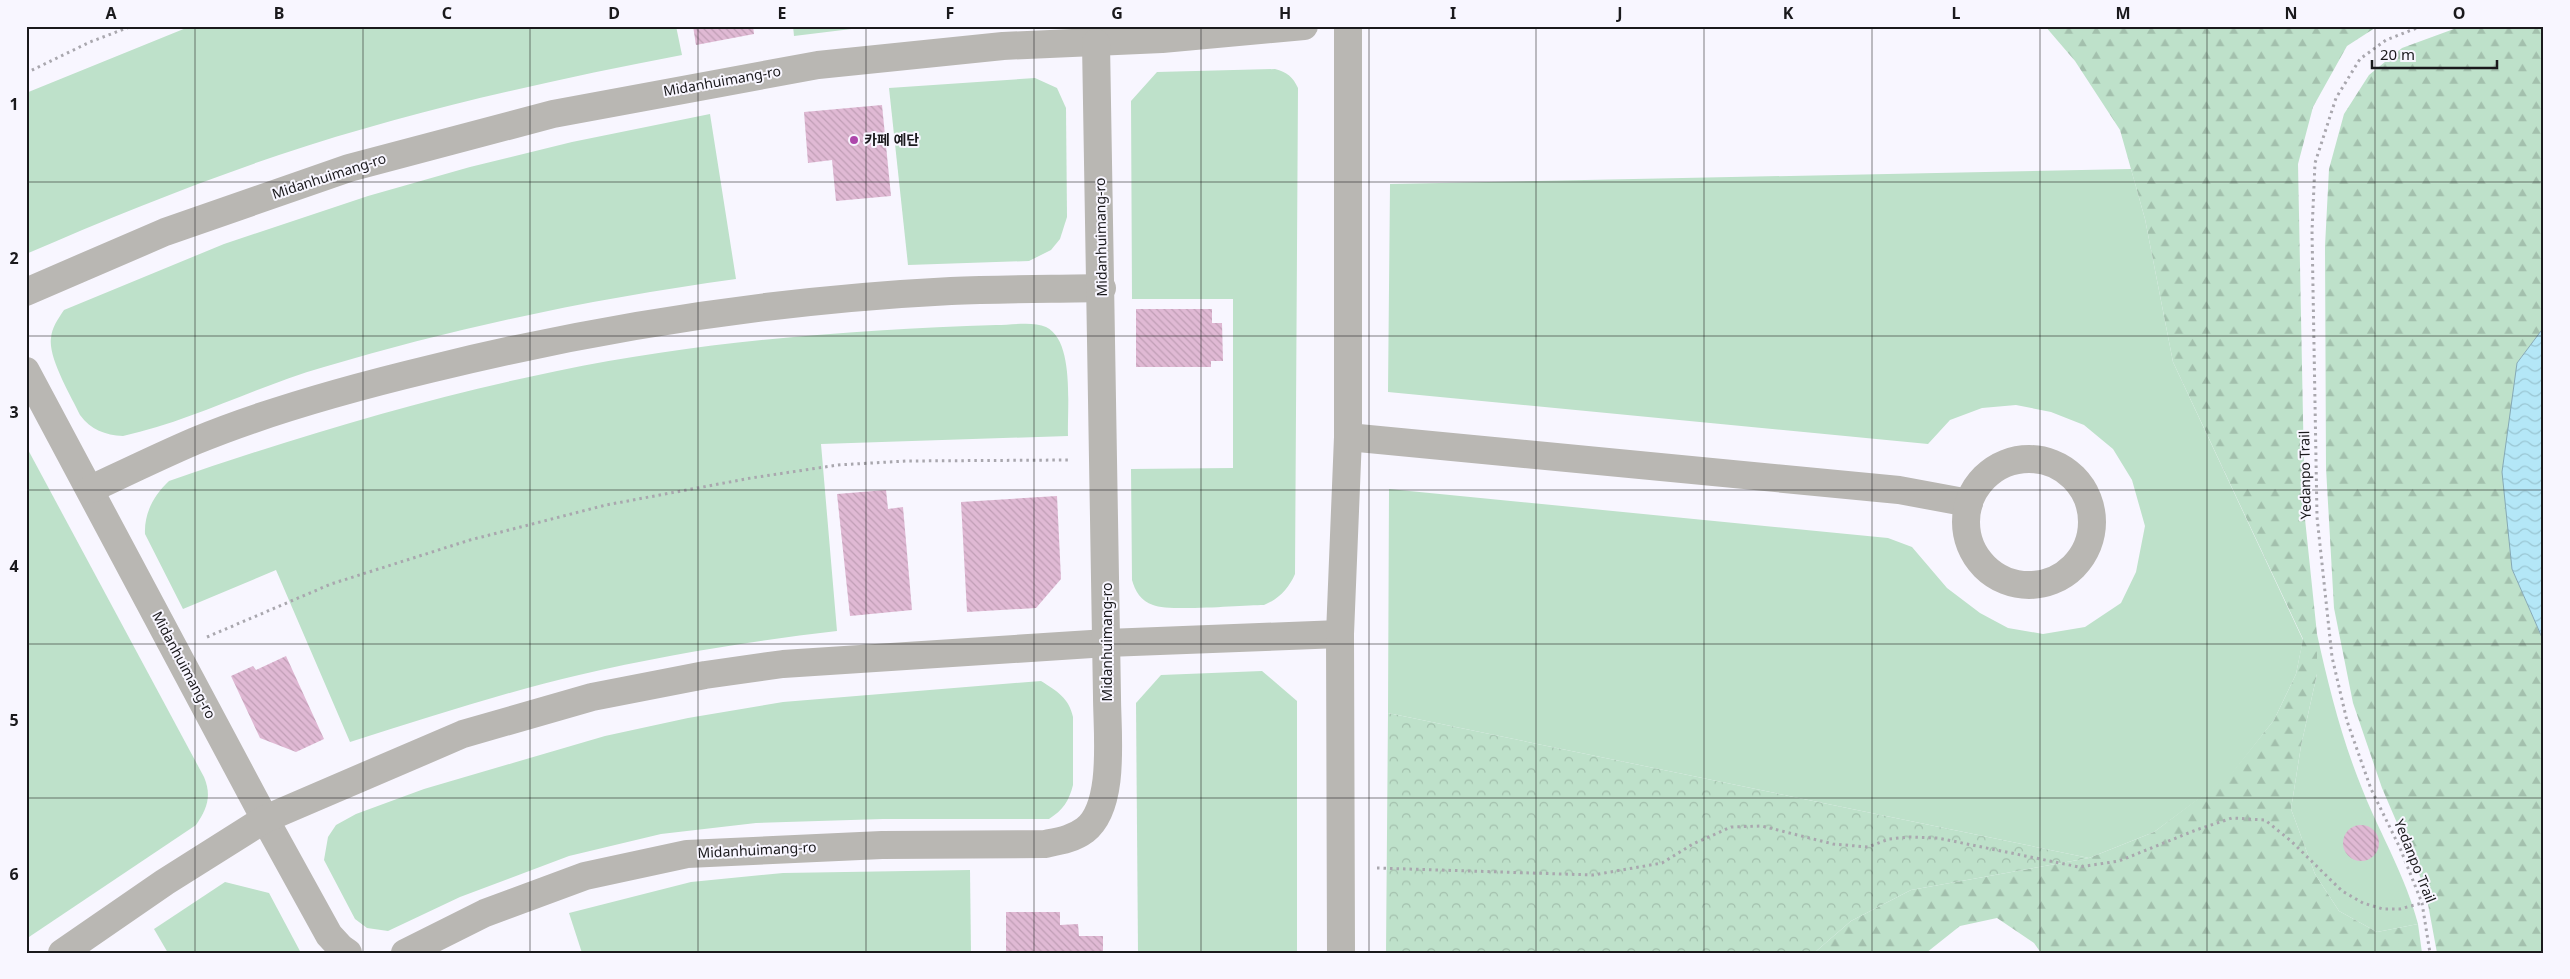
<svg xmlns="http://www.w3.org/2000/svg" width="2570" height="979" font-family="'Noto Sans','Noto Sans KR',sans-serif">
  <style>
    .green { fill: #bee1ca }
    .forest { fill: url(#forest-firs) }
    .park { fill: url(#park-crowns) }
    .water { fill: url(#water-waves); stroke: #86a9b5 }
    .building { fill: url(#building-back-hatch) }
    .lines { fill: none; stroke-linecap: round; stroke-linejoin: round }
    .path { stroke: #a9a7ae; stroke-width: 3; stroke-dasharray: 2.5 4; stroke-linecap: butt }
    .street { stroke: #b9b7b3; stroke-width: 28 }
    .grid { fill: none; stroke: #1a191c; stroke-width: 1; stroke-opacity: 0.55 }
    .poi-dot { fill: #ad47ab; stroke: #f8f6ff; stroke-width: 2 }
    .labels { text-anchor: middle; stroke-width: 4; stroke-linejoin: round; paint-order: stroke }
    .street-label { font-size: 14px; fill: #1a191c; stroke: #f8f6ff }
    .poi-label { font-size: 14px; font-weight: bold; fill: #1a191c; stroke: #f8f6ff; text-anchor: start }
    .neatline { fill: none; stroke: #1a191c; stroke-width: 2 }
    .grid-label { font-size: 16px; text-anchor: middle; font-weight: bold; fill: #1a191c }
  </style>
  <defs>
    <pattern id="forest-firs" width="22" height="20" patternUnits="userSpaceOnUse" patternTransform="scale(1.25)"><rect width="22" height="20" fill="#bee1ca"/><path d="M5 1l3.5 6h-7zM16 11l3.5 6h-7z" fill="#a3c0ad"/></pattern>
    <pattern id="park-crowns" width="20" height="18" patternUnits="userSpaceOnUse" patternTransform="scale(1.25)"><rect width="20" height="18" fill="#bee1ca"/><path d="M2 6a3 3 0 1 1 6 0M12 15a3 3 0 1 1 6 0" fill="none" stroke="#a3c0ad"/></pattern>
    <pattern id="water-waves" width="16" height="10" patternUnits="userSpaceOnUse" patternTransform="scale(1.25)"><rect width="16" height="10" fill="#b4e7f7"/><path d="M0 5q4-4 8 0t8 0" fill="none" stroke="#9ac6d3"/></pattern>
    <pattern id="building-back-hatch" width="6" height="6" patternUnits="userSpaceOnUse" patternTransform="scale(1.25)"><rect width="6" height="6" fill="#e0b9d4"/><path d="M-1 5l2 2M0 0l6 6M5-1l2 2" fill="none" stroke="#c09eb5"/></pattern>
  </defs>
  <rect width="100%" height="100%" fill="#f8f6ff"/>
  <g class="green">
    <path d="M191,26H676L682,55C547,81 410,111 279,155C193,184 109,218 26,254V93Z"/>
    <polygon points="793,26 876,26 794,36"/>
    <path d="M1275,69C1287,72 1293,77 1298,88L1295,574C1289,588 1279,599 1264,605C1242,605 1169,612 1153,605C1141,601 1135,591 1132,580L1131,469L1233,468V299H1132L1131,101L1157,72Z"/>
    <polygon points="1035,78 1057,88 1066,108 1067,217 1060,239 1051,250 1029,261 908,265 889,88"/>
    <path d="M710,114L736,279C597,298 458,327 324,367C257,386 192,421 123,436C105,435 91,430 80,415C71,396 48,358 51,338C52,327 58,319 64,310L224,244L368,196L470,167L572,142Z"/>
    <polygon points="2131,169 2145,219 2173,362 2303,640 2296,674 2274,720 2231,775 2154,832 2089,858 1388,713 1389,489 1888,538 1912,547 1947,588 1980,613 2008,628 2043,634 2085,627 2121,603 2136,572 2145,526 2132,480 2113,449 2084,425 2051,412 2016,405 1982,408 1950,420 1928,444 1388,392 1390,184"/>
    <path d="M996,325C1011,325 1033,321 1046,327C1075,341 1067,408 1068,436L821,444L837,631C751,641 664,655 579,675C502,693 426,718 350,742L276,570L183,609L145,534C144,513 154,495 169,481C296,437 425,398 557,371C702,341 849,330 996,325Z"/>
    <path d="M26,446L204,777C212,796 207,809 196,825L26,939Z"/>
    <path d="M2317,634C2329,688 2342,740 2363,791C2381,836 2406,877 2418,924L2377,932L2339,911L2315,874L2291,809L2301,746L2317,674Z"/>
    <polygon points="1262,671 1297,701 1297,953 1138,953 1136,703 1161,675"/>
    <path d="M1041,681C1057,691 1069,698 1073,717V785C1069,801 1063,810 1049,819H883L756,823L661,834L569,856L460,897L388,931L367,928L355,919L324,860L328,837L336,825L356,814L424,789L605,736L688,718L783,702Z"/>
    <polygon points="970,870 971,953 582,953 569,913 691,882 783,873"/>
    <polygon points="225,882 269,893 301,953 168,953 154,929"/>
  </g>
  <g class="forest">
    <polygon points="2045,26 2378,26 2347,46 2313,107 2298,164 2305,519 2317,634 2317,674 2301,746 2291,809 2315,874 2339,911 2377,932 2418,924 2422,953 2041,953 2034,943 1997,918 1960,926 1926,953 1814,953 1851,921 1911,890 2089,858 2154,832 2231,774 2274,720 2296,674 2303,639 2173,362 2145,219 2120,130 2075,61"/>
    <polygon points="2462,26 2544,26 2544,327 2517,363 2512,569 2544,642 2544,953 2437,953 2425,888 2382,788 2353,703 2334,608 2326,468 2325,246 2329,169 2344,114 2369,75 2402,48"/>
  </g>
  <polygon class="park" points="1388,713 2089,858 1911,890 1851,921 1814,953 1386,953"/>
  <polygon class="water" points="2544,327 2544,642 2512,569 2502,472 2517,363"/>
  <g class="building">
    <polygon points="693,26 753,26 754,34 696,45"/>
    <polygon points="882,105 891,196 836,201 832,160 808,163 804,112"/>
    <polygon points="1136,309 1212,309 1212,323 1222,323 1223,361 1211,361 1211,367 1136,367"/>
    <polygon points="886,490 888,509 903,507 912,610 850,616 837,494"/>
    <polygon points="1057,496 1061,579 1036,608 967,612 961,502"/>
    <polygon points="286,656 324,739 296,752 260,738 231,676 253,666 256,670"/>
    <circle cx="2361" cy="843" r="18"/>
    <polygon points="1006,912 1060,912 1060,925 1078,924 1079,936 1103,936 1103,953 1006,953"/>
  </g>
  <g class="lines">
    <g class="path">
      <polyline points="2422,26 2386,40 2360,59 2336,98 2315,163 2312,231 2317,517 2332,657 2347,721 2371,789 2400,848 2422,903 2430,953"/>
      <polyline points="26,73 90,42 132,26"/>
      <polyline points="207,637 331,584 470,540 606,505 751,478 838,465 906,461 1068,460"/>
      <polyline points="1377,868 1593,875 1662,863 1693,844 1731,827 1762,826 1833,844 1868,847 1889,839 1909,837 1938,838 2079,867 2119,861 2196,830 2232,818 2265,820 2291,841 2342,891 2363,903 2383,909 2400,909 2422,903"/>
    </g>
    <g class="street">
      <polyline points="26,292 165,232 349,168 553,114 818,65 1003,46 1162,39 1304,26"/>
      <polyline points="26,371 265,819 329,935 341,948 348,953"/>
      <polyline points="1348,437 1899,490 1969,503"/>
      <circle cx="2029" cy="522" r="63"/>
      <path d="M91,489C125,473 160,456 195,441C270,410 351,388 430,369C600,327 775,300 951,291C1001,289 1052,289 1102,288"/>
      <polyline points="62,953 165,882 265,819 463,734 592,697 705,675 783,664 1107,643 1340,634"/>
      <path d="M405,953L485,913L585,876L687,854L882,845L1045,844C1060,841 1073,839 1085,830C1116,806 1107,732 1107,697L1096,43"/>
      <polyline points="1341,953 1340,634 1348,437 1348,26"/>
    </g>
  </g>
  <path class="grid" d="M195,26V953M363,26V953M530,26V953M698,26V953M866,26V953M1034,26V953M1201,26V953M1369,26V953M1536,26V953M1704,26V953M1872,26V953M2040,26V953M2207,26V953M2375,26V953M26,182H2544M26,336H2544M26,490H2544M26,644H2544M26,798H2544"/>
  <circle class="poi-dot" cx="854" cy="140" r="5"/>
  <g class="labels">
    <g class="street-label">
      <text transform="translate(722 81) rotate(-10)" y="5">Midanhuimang-ro</text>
      <text transform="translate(329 176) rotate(-18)" y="5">Midanhuimang-ro</text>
      <text transform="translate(1101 237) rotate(-91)" y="5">Midanhuimang-ro</text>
      <text transform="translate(2305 475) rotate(-91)" y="5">Yedanpo Trail</text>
      <text transform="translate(1107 642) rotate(-90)" y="5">Midanhuimang-ro</text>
      <text transform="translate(184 665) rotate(62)" y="5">Midanhuimang-ro</text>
      <text transform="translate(757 850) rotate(-3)" y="5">Midanhuimang-ro</text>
      <text transform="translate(2415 861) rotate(68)" y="5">Yedanpo Trail</text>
    </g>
    <g class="poi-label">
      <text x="864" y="145">카페 예단</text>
    </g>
  </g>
  <rect width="2570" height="979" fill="none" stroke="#f8f6ff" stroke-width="55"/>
  <path d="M2372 60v8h125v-8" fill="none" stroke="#1a191c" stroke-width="2.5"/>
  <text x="2380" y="60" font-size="15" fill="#1a191c" stroke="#f8f6ff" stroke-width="4" paint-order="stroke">20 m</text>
  <rect x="28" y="28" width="2514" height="924" class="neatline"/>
  <g class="grid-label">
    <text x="111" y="19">A</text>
    <text x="279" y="19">B</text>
    <text x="447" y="19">C</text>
    <text x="614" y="19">D</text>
    <text x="782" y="19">E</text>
    <text x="950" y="19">F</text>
    <text x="1117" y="19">G</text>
    <text x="1285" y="19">H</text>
    <text x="1453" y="19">I</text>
    <text x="1620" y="19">J</text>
    <text x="1788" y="19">K</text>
    <text x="1956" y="19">L</text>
    <text x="2123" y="19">M</text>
    <text x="2291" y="19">N</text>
    <text x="2459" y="19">O</text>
    <text x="14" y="110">1</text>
    <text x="14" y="264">2</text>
    <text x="14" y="418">3</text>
    <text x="14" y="572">4</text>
    <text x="14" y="726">5</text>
    <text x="14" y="880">6</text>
  </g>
</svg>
